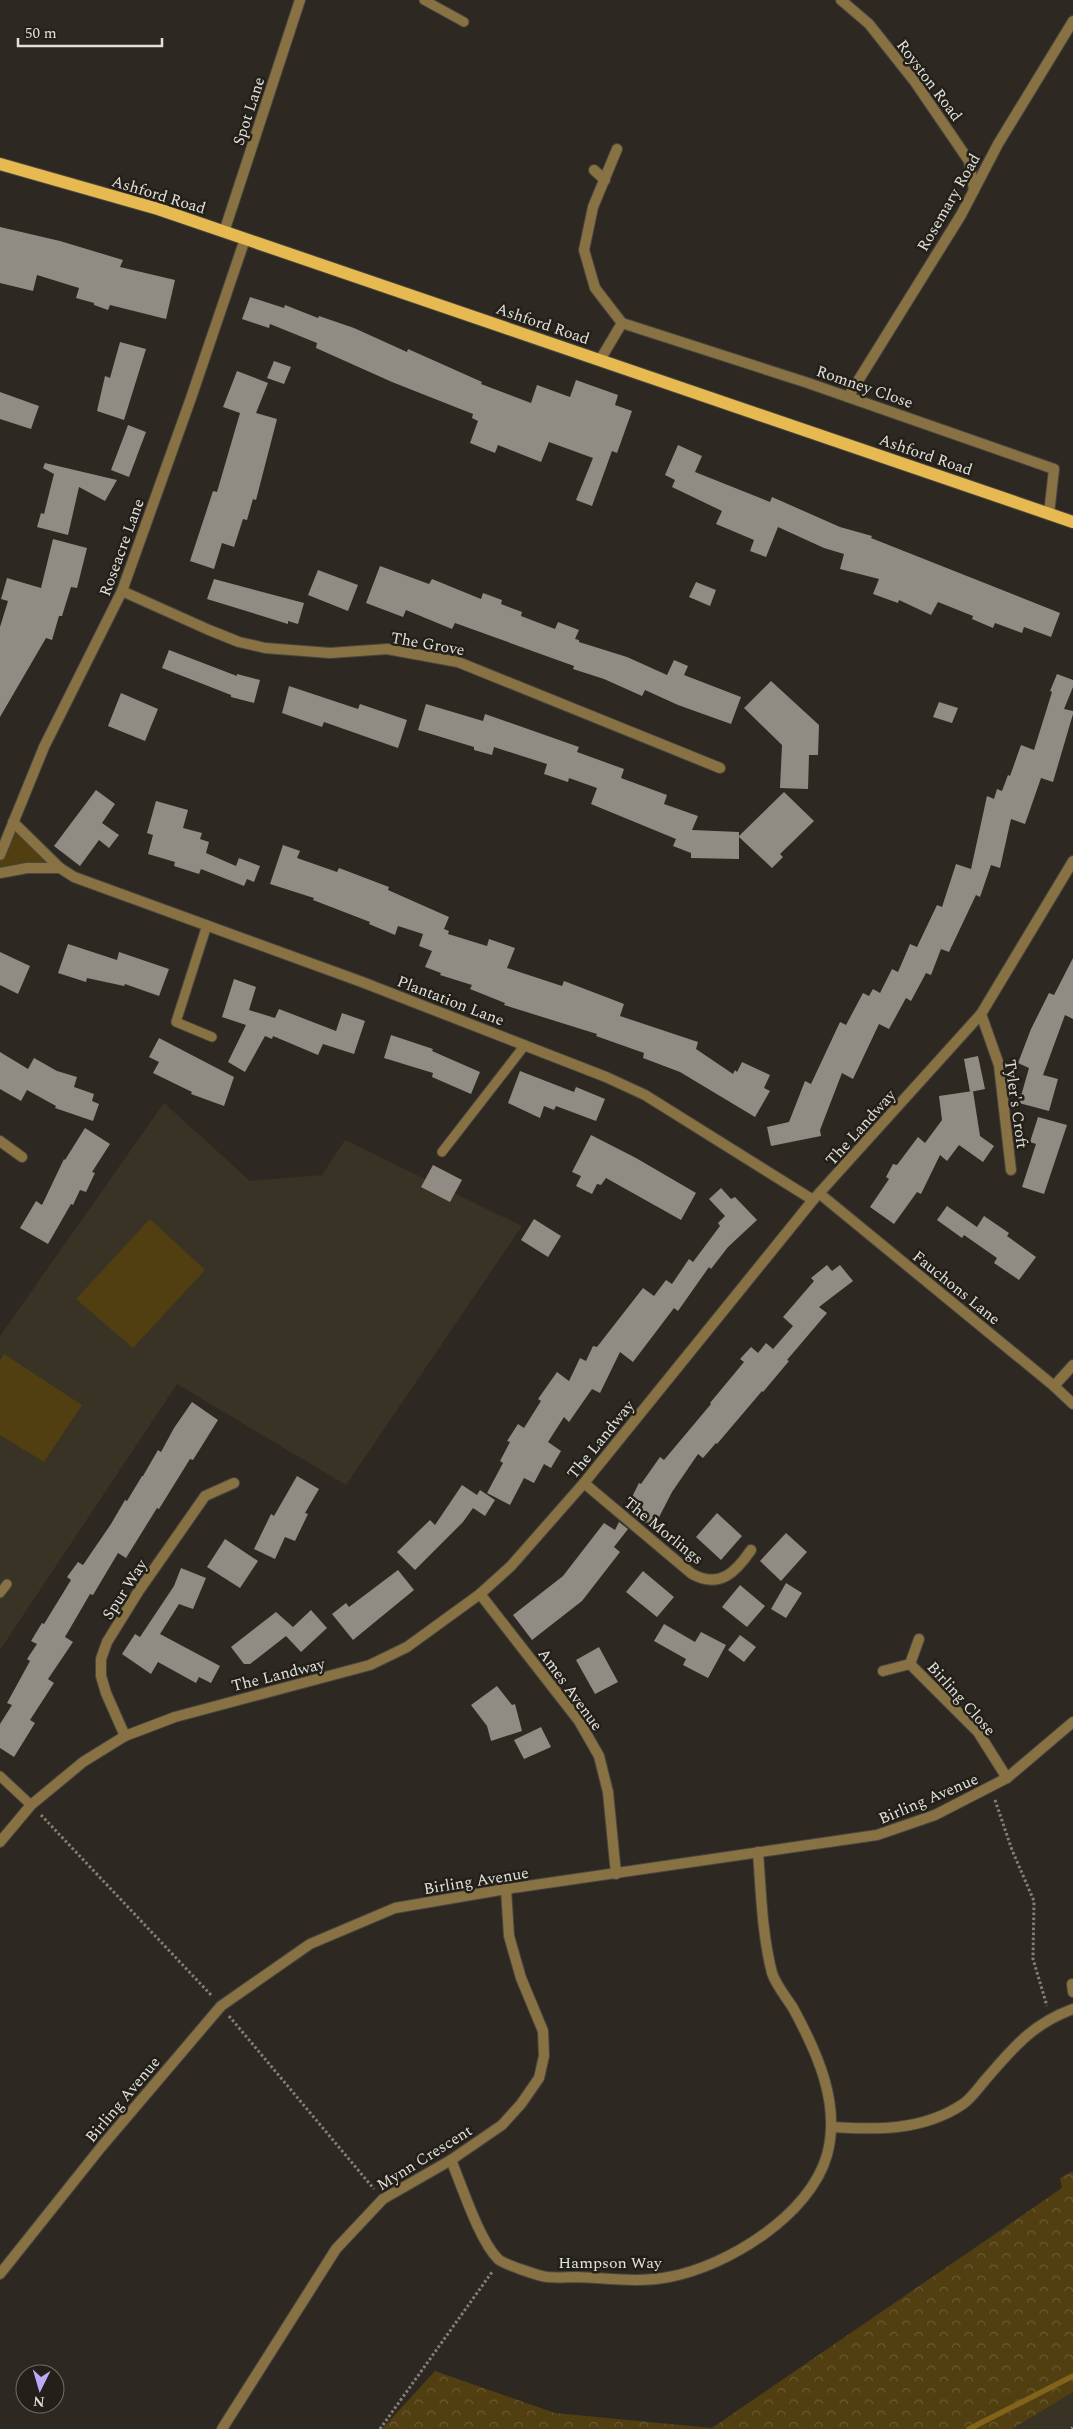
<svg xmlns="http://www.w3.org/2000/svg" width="1073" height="2429" font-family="Spectral,serif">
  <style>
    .built { fill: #393326 }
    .green { fill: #513e11 }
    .forest { fill: url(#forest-crowns) }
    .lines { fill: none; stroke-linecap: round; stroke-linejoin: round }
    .stream { stroke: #816319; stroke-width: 5.5 }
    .building { fill: #908c83 }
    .service-casing { stroke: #4a4640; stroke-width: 11 }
    .minor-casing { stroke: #4a4640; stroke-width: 12 }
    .tertiary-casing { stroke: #4a4640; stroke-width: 12 }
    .primary-casing { stroke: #4a4640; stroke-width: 14 }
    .path { stroke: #83807a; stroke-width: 3; stroke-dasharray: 2.5 2.5; stroke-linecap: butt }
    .service { stroke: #887243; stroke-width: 9 }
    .minor { stroke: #887243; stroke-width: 10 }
    .tertiary { stroke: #887243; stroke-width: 10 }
    .primary { stroke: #e7ba51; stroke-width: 12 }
    .rail { stroke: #a19e99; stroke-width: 4; stroke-dasharray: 2.5 5; stroke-linecap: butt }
    .labels { text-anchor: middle; stroke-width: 5; stroke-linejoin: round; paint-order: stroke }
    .street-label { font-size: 16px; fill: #e2e0db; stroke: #232019 }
  </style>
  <defs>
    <pattern id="forest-crowns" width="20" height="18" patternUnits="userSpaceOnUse" patternTransform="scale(1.25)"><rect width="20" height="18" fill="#513e11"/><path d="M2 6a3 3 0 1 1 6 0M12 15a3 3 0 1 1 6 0" fill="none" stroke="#6a5a33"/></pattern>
  </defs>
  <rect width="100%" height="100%" fill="#2d2922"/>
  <g class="built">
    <polygon points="164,1103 250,1181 322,1175 345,1140 522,1226 346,1485 177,1384 0,1650 0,1336"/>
    <polygon points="1073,2381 1073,2429 980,2429"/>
  </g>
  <g class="green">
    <polygon points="13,822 60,868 0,873 0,855"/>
    <polygon points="150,1219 205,1270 133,1348 76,1299"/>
    <polygon points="4,1354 82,1405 44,1462 0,1435 0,1361"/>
  </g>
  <polygon class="forest" points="1073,2171 1073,2392 1012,2429 382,2429 435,2371 555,2413 712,2428 1062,2188 1060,2178"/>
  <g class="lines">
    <polyline class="stream" points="969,2429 1073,2376"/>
  </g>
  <g class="building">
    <polygon points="0,227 60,241 123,260 120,267 175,280 166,319 110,305 108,310 94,305 94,303 76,298 79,288 37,275 33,291 0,283"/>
    <polygon points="250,297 284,308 285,305 318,318 319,316 354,328 407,352 408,349 444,365 482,382 481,384 531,403 537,385 570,397 576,380 618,395 615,405 632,411 617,453 612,451 592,506 576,500 593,458 549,442 541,462 498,445 495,453 470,443 478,421 472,418 473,414 392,382 316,348 317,343 270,324 269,328 242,319"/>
    <polygon points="120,342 146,349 124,420 97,411 105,376 110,378"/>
    <polygon points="274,361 291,367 284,384 267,378"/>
    <polygon points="237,371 268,383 256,413 277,419 256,500 253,499 247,520 243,519 234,547 222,543 214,569 190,561 213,491 217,492 240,413 223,407"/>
    <polygon points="0,392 39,406 31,429 0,419"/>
    <polygon points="128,425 146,432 129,477 111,470"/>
    <polygon points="678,445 702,456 695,472 770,502 772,497 840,527 872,536 871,538 1060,613 1051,637 1024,627 1022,633 995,623 993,628 972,619 973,616 938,602 931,615 899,600 898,603 873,594 879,579 840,569 844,554 824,548 778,527 766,557 750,551 754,540 716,524 722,511 672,487 675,480 665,475"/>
    <polygon points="45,463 117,480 105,501 79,487 68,535 37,527 41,513 44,514 54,474 43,468"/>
    <polygon points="53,539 87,548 77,588 71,587 62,616 59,616 52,640 46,638 0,717 0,627 8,601 1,599 7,578 41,588"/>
    <polygon points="380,566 429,584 432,579 481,599 483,593 502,600 501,604 522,612 521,616 555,629 558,622 579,630 575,639 579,640 579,642 627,657 667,675 674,660 688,666 684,675 741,697 731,724 678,705 645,690 642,696 604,679 573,669 574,666 455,623 452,629 406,610 403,617 366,603"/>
    <polygon points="318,570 358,585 348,611 308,595"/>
    <polygon points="214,579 304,603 298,624 288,621 288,624 207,599"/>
    <polygon points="696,582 716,590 710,606 689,597"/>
    <polygon points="169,650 237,676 237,674 260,680 254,703 231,697 231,695 162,668"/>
    <polygon points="1057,674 1073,680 1073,687 1064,709 1073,711 1073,714 1053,782 1041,778 1025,824 1011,819 1000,868 991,865 980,897 976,895 949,952 941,949 931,975 926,973 911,1001 906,998 889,1029 879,1024 853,1079 842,1073 820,1130 821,1136 771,1146 767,1127 789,1122 805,1081 811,1084 840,1022 846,1025 863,993 869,996 873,989 880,993 892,969 898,972 910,944 917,947 937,905 942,907 956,864 971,869 987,796 994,799 997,789 1002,791 1008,775 1010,776 1021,745 1034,750 1052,692 1050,691"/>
    <polygon points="771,681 819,725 818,755 809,755 808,789 780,788 782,745 744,708"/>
    <polygon points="289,686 358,709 360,704 407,720 398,748 324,722 322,727 282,713"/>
    <polygon points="121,693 158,709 145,741 108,726"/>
    <polygon points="939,702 958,708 952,723 933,717"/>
    <polygon points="426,704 483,721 485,714 579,747 577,752 624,769 621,778 667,795 664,804 698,816 692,830 739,832 739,836 784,792 814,821 780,854 783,857 772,868 739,837 739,859 691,858 691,853 673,846 676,839 591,804 597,788 569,778 568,782 544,774 547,764 494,747 492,755 474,750 474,747 418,730"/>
    <polygon points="96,790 115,804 102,823 119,835 109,848 99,840 80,866 54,846"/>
    <polygon points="156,801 188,810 183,828 202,833 200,839 209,842 206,853 236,866 239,858 260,866 254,882 247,879 244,886 201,869 199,874 174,866 175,862 148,854 153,835 147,833"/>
    <polygon points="283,845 300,851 297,858 337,872 339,868 389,887 388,890 449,917 444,929 449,931 448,934 487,946 489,939 515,948 507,968 562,986 564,981 624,1004 620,1016 698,1042 696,1049 733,1074 735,1070 737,1072 742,1062 770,1075 764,1088 770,1091 755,1117 680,1072 643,1058 644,1053 596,1036 597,1034 504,1005 505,1003 470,989 472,985 440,975 441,973 425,967 432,951 419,946 423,934 398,926 395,935 369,924 370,922 313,900 314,898 270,884"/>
    <polygon points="68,944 117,960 119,952 169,969 159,996 125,984 124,986 87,978 86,982 58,973"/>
    <polygon points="0,952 30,966 18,994 0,985"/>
    <polygon points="1073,958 1073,1019 1065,1015 1043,1075 1058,1079 1049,1111 1019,1103 1029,1068 1018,1063 1031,1029 1049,993 1054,995"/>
    <polygon points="234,979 256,987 249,1010 275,1018 279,1009 336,1031 342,1013 365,1021 354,1054 323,1044 318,1055 273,1036 272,1039 265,1036 245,1072 228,1062 246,1025 222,1017"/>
    <polygon points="391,1035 433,1049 432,1051 480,1072 471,1094 432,1077 433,1073 384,1058"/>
    <polygon points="159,1038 234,1077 224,1106 191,1094 192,1092 153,1073 159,1062 149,1057"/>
    <polygon points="0,1052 28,1069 34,1058 57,1071 77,1077 74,1087 94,1094 92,1101 99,1104 93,1121 55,1108 56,1106 27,1090 21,1101 0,1089"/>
    <polygon points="978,1056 985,1089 970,1092 964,1059"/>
    <polygon points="520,1071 574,1092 576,1087 605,1099 596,1121 556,1106 554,1110 544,1106 540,1118 508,1103"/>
    <polygon points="973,1091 980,1136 994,1146 983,1162 959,1145 947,1161 940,1155 921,1194 917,1192 894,1224 870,1207 889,1179 886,1177 893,1164 897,1165 918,1137 925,1143 942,1120 939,1096"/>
    <polygon points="1038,1117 1067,1125 1044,1194 1022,1187 1036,1144 1030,1142"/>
    <polygon points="85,1128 110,1144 92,1172 95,1173 86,1192 80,1190 73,1205 71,1204 48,1244 20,1228 36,1201 42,1205 64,1159 65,1160"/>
    <polygon points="591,1135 636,1158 696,1193 681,1220 606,1178 601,1185 597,1184 592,1194 576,1186 581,1176 572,1172"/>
    <polygon points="433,1165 462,1180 450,1202 421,1187"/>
    <polygon points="721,1188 731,1199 735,1197 757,1220 728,1247 711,1269 709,1267 678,1311 674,1308 633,1362 620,1352 600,1393 592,1389 569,1422 564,1417 548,1442 561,1451 551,1468 544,1464 534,1483 524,1478 510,1505 487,1493 503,1463 500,1461 510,1442 507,1441 518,1424 524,1428 541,1401 538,1399 557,1372 569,1381 580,1358 586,1361 593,1346 597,1347 643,1288 654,1296 666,1280 672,1284 689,1259 693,1262 720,1226 718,1223 725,1216 709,1199"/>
    <polygon points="947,1206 977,1227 984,1216 1009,1233 1007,1236 1036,1257 1019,1280 994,1263 997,1258 964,1235 962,1238 937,1220"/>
    <polygon points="534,1219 561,1236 548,1257 521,1240"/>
    <polygon points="827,1265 832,1271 840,1265 853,1281 819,1307 827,1313 787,1360 789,1361 763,1392 762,1391 717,1444 716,1443 703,1458 698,1454 672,1492 654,1527 636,1518 626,1509 639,1483 641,1484 660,1457 664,1460 711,1404 710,1403 744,1362 740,1359 751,1347 758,1353 766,1343 773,1349 793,1326 783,1317 814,1281 811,1278"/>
    <polygon points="192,1402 218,1420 193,1460 190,1459 159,1509 157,1508 126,1558 118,1553 93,1595 90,1594 65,1637 73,1642 48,1679 54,1683 30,1720 35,1723 14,1757 0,1748 0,1724 12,1705 7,1703 30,1661 27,1659 37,1644 31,1641 42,1623 44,1624 71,1580 67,1577 78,1562 83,1565 111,1524 125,1500 127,1501 142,1476 143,1476 158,1450 161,1452 174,1428"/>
    <polygon points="297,1476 319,1489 305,1513 308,1514 295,1541 285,1537 275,1559 254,1549 271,1514 274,1516"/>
    <polygon points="462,1485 477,1495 480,1490 495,1500 485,1516 473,1508 463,1522 415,1570 397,1552 430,1520 435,1525"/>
    <polygon points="717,1513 742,1536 721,1560 696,1537"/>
    <polygon points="619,1522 628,1529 614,1547 620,1552 582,1601 532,1640 513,1615 563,1576 604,1523 615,1530"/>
    <polygon points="786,1533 807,1552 781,1581 760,1561"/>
    <polygon points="225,1539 258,1561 240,1588 207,1567"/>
    <polygon points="181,1568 206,1578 193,1609 179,1604 160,1634 220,1666 211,1683 199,1677 196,1683 158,1662 151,1674 122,1654 135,1634 140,1637 174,1586"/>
    <polygon points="398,1570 414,1590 353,1640 332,1614 346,1603 349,1607"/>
    <polygon points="643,1571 674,1597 657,1617 626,1592"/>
    <polygon points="786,1583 802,1593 786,1618 771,1609"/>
    <polygon points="740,1585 765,1606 747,1627 722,1607"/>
    <polygon points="311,1610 327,1628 301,1652 286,1636 250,1664 244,1664 231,1647 276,1612 293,1627"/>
    <polygon points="664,1624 695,1642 701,1632 726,1645 708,1678 683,1665 686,1659 654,1641"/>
    <polygon points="740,1635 756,1647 744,1662 728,1650"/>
    <polygon points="599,1647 618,1682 595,1694 576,1660"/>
    <polygon points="497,1686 512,1705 515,1704 522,1731 491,1741 487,1726 471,1705"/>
    <polygon points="541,1727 551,1747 524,1759 514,1740"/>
  </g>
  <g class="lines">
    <g class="service-casing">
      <g id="service">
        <polyline points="424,0 464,22"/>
        <polyline points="207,925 176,1022 212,1037"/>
        <polyline points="442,1152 525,1045"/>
        <polyline points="0,1593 7,1584"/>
        <polyline points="0,1776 31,1805"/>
      </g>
    </g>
    <g class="minor-casing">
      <g id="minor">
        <polyline points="841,0 869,24 915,82 969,161 974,190"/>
        <polyline points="617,149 593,207 584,250 595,288 622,323 808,383 1054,469 1049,514"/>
        <polyline points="594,170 605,180"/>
        <polyline points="600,360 622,323"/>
        <polyline points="848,397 961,215 998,144 1073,21"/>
        <polyline points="122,591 209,630 239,642 265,648 330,653 387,649 458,662 720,768"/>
        <polyline points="13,822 60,868"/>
        <polyline points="0,855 44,747 122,591 191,398 245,239"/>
        <polyline points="0,873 27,868 60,868 74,877 362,982 606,1077 645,1095 813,1200"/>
        <polyline points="981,1014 999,1065 1011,1170"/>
        <polyline points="0,1141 22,1157"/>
        <polyline points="820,1194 1054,1386 1073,1404"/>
        <polyline points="1054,1386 1073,1365"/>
        <path d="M584,1483L692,1574C720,1589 736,1572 751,1550"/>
        <polyline points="480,1594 579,1721 599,1756 608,1792 616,1874"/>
        <polyline points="910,1664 978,1732 1007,1778"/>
        <polyline points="883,1671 910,1664 919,1639"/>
        <polyline points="125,1736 106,1693 101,1676 101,1659 107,1642 138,1592 205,1496 234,1483"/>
        <polyline points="1072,1984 1073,1992"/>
        <path d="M831,2127C876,2130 923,2131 963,2104C971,2099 979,2087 986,2079C1013,2048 1032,2024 1073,2009"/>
        <path d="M451,2160C462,2186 479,2240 498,2259C503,2264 539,2276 547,2277C557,2278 567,2277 576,2277C606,2278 640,2283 669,2277C728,2266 810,2215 827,2155C841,2104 817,2052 793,2008C786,1997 776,1985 772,1973C762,1934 761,1892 758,1852"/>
        <polyline points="0,2274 102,2146 221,2006 310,1944 395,1908 506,1889 877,1835 935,1815 1007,1778 1073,1722"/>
        <polyline points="222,2429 336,2249 383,2199 451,2160 502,2125 521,2104 539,2078 544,2056 543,2031 521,1978 509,1936 506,1889"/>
      </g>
    </g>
    <g class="tertiary-casing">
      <g id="tertiary">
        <polyline points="224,232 300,0"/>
        <polyline points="0,1842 31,1805 83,1762 125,1736 175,1717 370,1665 407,1647 480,1594 511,1566 584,1483 813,1200 981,1014 1073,861"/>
      </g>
    </g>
    <g class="primary-casing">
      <polyline id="primary" points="0,164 158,209 1073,522"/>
    </g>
    <g class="path">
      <polyline points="995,1800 1012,1850 1034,1901 1033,1959 1047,2006"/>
      <polyline points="41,1815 212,1996"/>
      <polyline points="229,2016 374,2189"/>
      <polyline points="380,2429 492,2272"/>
    </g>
    <use href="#service" class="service"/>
    <use href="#minor" class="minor"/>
    <use href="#tertiary" class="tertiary"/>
    <use href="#primary" class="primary"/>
    <polyline class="rail" points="1072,2429 1073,2428"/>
  </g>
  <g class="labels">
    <g class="street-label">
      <text transform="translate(930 80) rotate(53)" y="6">Royston Road</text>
      <text transform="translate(248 111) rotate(-72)" y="6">Spot Lane</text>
      <text transform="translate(159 194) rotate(17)" y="6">Ashford Road</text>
      <text transform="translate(948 202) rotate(-60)" y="6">Rosemary Road</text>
      <text transform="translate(543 323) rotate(19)" y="6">Ashford Road</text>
      <text transform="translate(865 386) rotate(19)" y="6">Romney Close</text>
      <text transform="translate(926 454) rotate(19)" y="6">Ashford Road</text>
      <text transform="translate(121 547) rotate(-70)" y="6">Roseacre Lane</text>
      <text transform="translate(428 643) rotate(10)" y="6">The Grove</text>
      <text transform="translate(451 1000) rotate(21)" y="6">Plantation Lane</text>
      <text transform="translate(1017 1104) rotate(82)" y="6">Tyler's Croft</text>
      <text transform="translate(860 1127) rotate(-48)" y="6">The Landway</text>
      <text transform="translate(957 1287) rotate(39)" y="6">Fauchons Lane</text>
      <text transform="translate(600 1439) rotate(-51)" y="6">The Landway</text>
      <text transform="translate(664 1530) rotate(39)" y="6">The Morlings</text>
      <text transform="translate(124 1589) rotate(-57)" y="6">Spur Way</text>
      <text transform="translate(278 1674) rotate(-14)" y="6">The Landway</text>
      <text transform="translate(571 1689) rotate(54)" y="6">Ames Avenue</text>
      <text transform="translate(962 1698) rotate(48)" y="6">Birling Close</text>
      <text transform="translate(928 1798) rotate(-23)" y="6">Birling Avenue</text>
      <text transform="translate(476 1880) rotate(-9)" y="6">Birling Avenue</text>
      <text transform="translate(122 2099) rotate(-50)" y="6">Birling Avenue</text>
      <text transform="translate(424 2157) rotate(-32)" y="6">Mynn Crescent</text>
      <text x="610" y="2268">Hampson Way</text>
    </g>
  </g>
  <g transform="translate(40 2389) rotate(185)"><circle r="24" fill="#232019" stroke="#6f6d67"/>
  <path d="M0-4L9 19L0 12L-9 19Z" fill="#bda9f5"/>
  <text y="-8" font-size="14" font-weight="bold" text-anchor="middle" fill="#e2e0db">N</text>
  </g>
  <path d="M18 38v8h144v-8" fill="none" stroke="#e2e0db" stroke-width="2.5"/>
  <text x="25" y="38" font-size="15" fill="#e2e0db" stroke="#232019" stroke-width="4" paint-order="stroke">50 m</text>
</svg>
